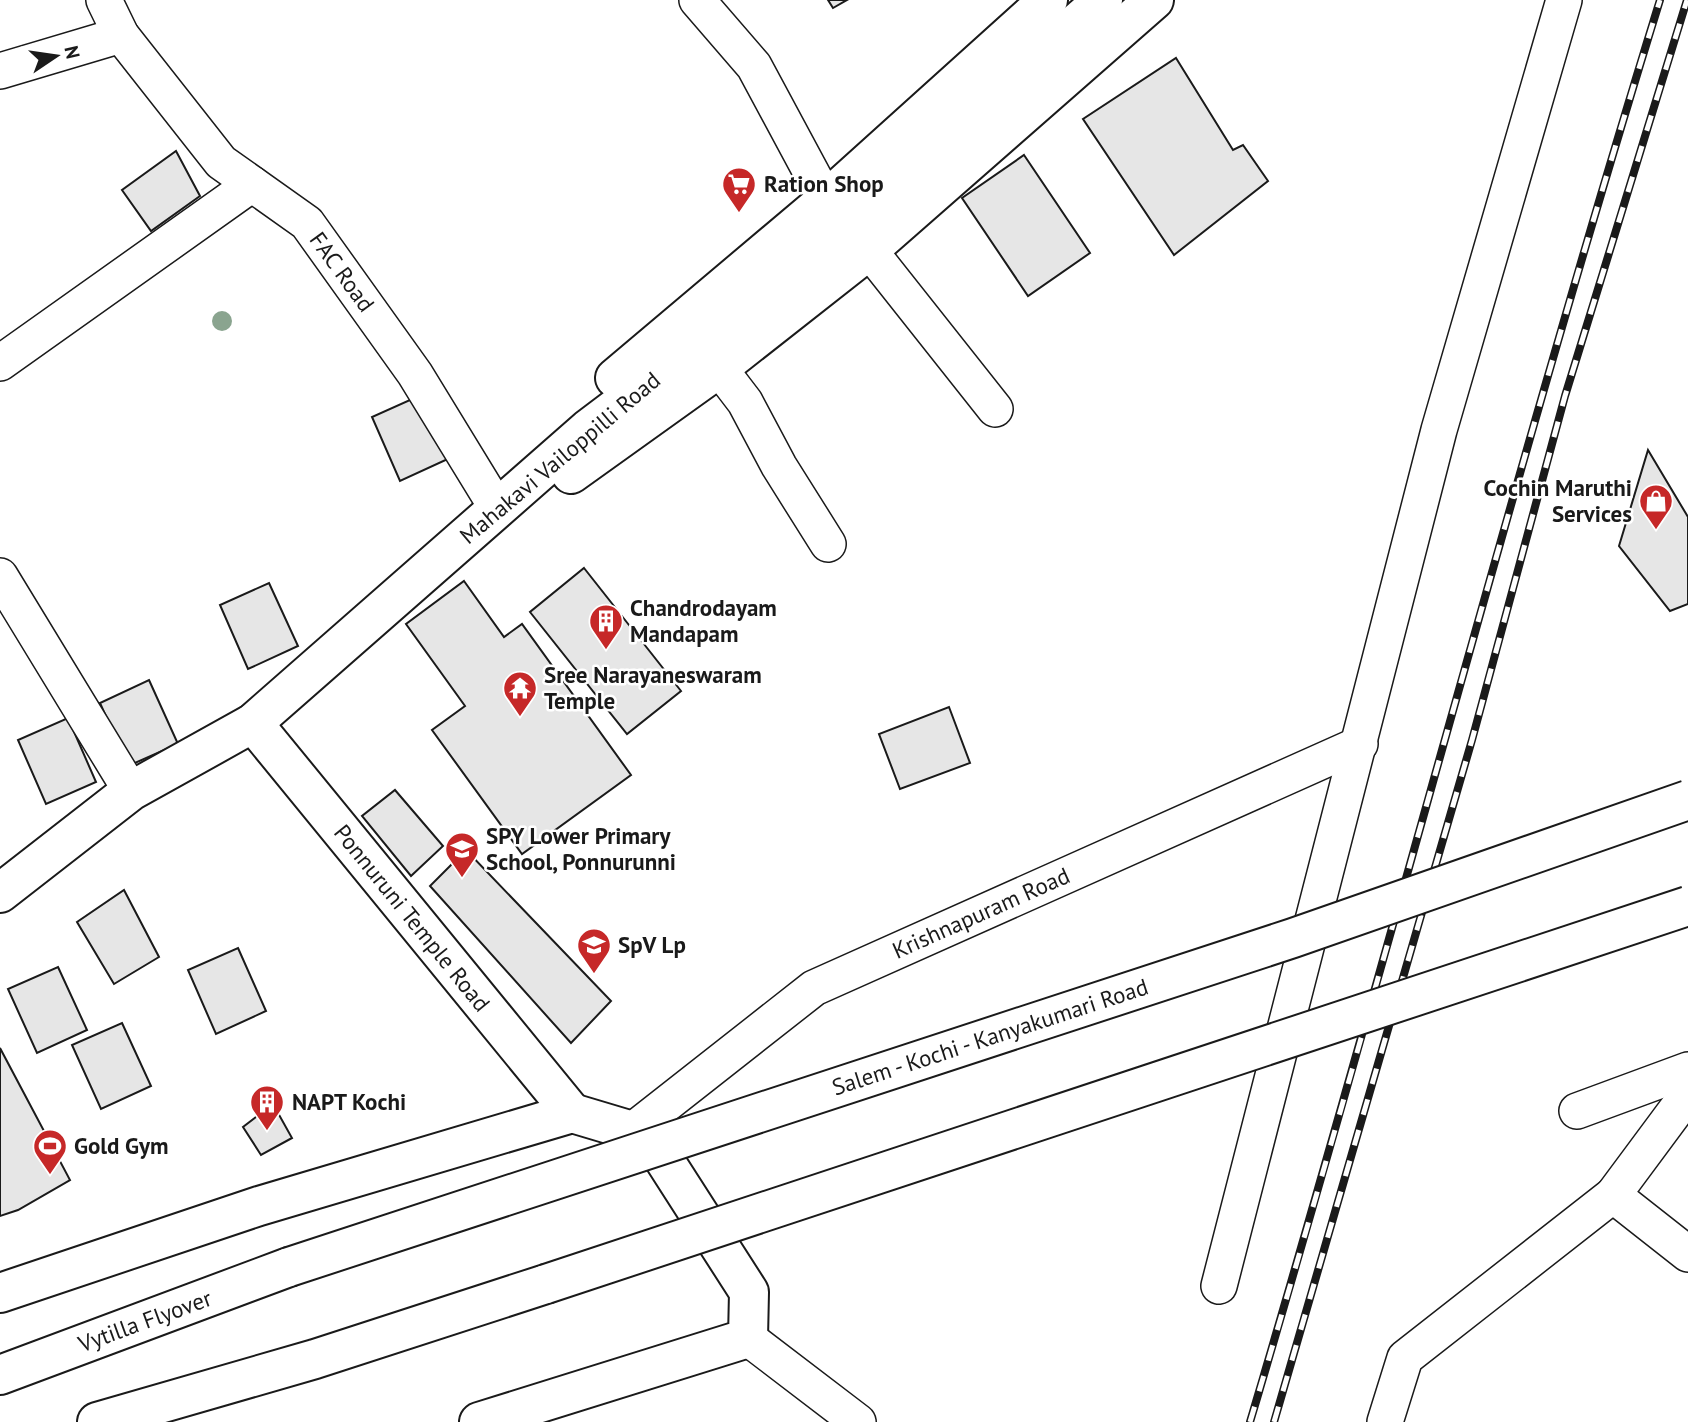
<svg xmlns="http://www.w3.org/2000/svg" width="1688" height="1422" font-family="'PT Sans',sans-serif">
  <style>
    .building { fill: #e6e6e6; stroke: #1a1a1a; stroke-width: 2 }
    .lines { fill: none; stroke-linecap: round; stroke-linejoin: round }
    .minor-casing { stroke: #1a1a1a; stroke-width: 38 }
    .major-casing { stroke: #1a1a1a; stroke-width: 42 }
    .highway-casing { stroke: #1a1a1a; stroke-width: 42 }
    .minor { stroke: #fff; stroke-width: 35 }
    .major { stroke: #fff; stroke-width: 38 }
    .highway { stroke: #fff; stroke-width: 38 }
    .rail-casing { stroke: #1a1a1a; stroke-width: 8 }
    .rail { stroke: #fff; stroke-width: 5; stroke-dasharray: 16; stroke-linecap: butt }
    .highway-bridge-casing { stroke: #1a1a1a; stroke-width: 42; stroke-linecap: butt }
    .highway-bridge { stroke: #fff; stroke-width: 38 }
    .tree { fill: #8aa48f }
    .labels { text-anchor: middle; stroke-width: 5; stroke-linejoin: round; paint-order: stroke }
    .poi-label { font-size: 23px; font-weight: bold; fill: #1a1a1a; stroke: #fff; text-anchor: start }
    .street-label { font-size: 23px; fill: #1a1a1a; stroke: #fff }
  </style>
  <rect width="100%" height="100%" fill="#fff"/>
  <g class="building">
    <polygon points="828,0 847,0 833,8"/>
    <polygon points="1176,58 1233,150 1243,145 1268,181 1174,255 1083,119"/>
    <polygon points="176,151 200,196 151,231 122,190"/>
    <polygon points="1024,155 1090,253 1028,296 962,198"/>
    <polygon points="421,395 450,458 400,481 372,417"/>
    <polygon points="1648,450 1688,517 1688,604 1670,611 1619,546"/>
    <polygon points="584,568 681,691 627,734 530,612"/>
    <polygon points="464,581 504,637 522,624 631,775 522,854 432,730 465,706 406,624"/>
    <polygon points="269,583 298,646 248,669 220,605"/>
    <polygon points="149,680 178,744 128,766 100,703"/>
    <polygon points="949,707 970,763 900,789 879,734"/>
    <polygon points="68,718 96,782 46,804 18,740"/>
    <polygon points="395,790 443,846 411,876 362,816"/>
    <polygon points="466,850 611,1001 571,1043 430,886"/>
    <polygon points="124,890 159,957 114,984 77,922"/>
    <polygon points="238,948 266,1011 216,1034 188,970"/>
    <polygon points="58,967 87,1030 37,1053 8,989"/>
    <polygon points="122,1023 151,1086 101,1109 72,1045"/>
    <polygon points="0,1048 70,1180 18,1210 0,1216"/>
    <polygon points="273,1104 292,1138 261,1155 243,1127"/>
  </g>
  <g class="lines">
    <g class="minor-casing">
      <g id="minor">
        <polyline points="104,0 121,35 221,162 307,223 415,374 497,508"/>
        <polyline points="697,0 754,66 826,200"/>
        <polyline points="0,71 121,35"/>
        <polyline points="869,250 995,409"/>
        <polyline points="0,363 252,184"/>
        <polyline points="719,368 745,402 779,466 828,544"/>
        <polyline points="0,576 131,791"/>
        <polyline points="1688,1094 1613,1195 1688,1254"/>
        <polyline points="1577,1111 1688,1070"/>
        <polyline points="632,1131 814,988 1360,744"/>
        <polyline points="1219,1286 1439,430 1564,0"/>
        <polyline points="748,1338 858,1422"/>
        <polyline points="1385,1422 1405,1358 1613,1195"/>
      </g>
    </g>
    <g class="major-casing">
      <g id="major">
        <polyline points="615,378 826,200 1048,0"/>
        <polyline points="571,474 719,368 869,250 1154,0"/>
        <polyline points="253,723 572,1113"/>
        <polyline points="0,893 131,791 253,723 588,429 752,305 1103,0"/>
        <polyline points="0,1293 259,1206 572,1113 649,1136 749,1292 748,1338 479,1422"/>
      </g>
    </g>
    <g class="highway-casing">
      <g id="highway">
        <polyline points="0,1375 289,1267"/>
        <polyline points="97,1422 315,1359 546,1284"/>
      </g>
    </g>
    <use href="#minor" class="minor"/>
    <use href="#major" class="major"/>
    <use href="#highway" class="highway"/>
    <g class="rail-casing">
      <g id="rail">
        <path d="M1250,1422C1391,949 1514,471 1660,0"/>
        <polyline points="1274,1422 1472,740 1565,396 1687,0"/>
      </g>
    </g>
    <use href="#rail" class="rail"/>
    <g class="highway-bridge-casing">
      <g id="highway-bridge">
        <polyline points="289,1267 1293,938 1688,800"/>
        <polyline points="546,1284 1688,906"/>
      </g>
    </g>
    <use href="#highway-bridge" class="highway-bridge"/>
  </g>
  <circle class="tree" cx="222" cy="321" r="10"/>
  <defs>
    <g id="supermarket-pin" transform="scale(1.75)"><path d="M0 17L-7.5 6A9.5 9.5 0 1 1 7.5 6Z" fill="#c62828" stroke="#fff"/><path d="M-6-5.5h2.5l.6 2H6L4.5 2H-2.5L-4.4-4H-6ZM-1.5 3.2a1.3 1.3 0 1 0 .1 0ZM3 3.2a1.3 1.3 0 1 0 .1 0Z" fill="#fff"/></g>
    <g id="shop-pin" transform="scale(1.75)"><path d="M0 17L-7.5 6A9.5 9.5 0 1 1 7.5 6Z" fill="#c62828" stroke="#fff"/><path d="M-5-2.5h2.3a2.7 3.5 0 0 1 5.4 0H5L5.5 6h-11ZM-1.5-2.5h3a1.5 2.3 0 0 0-3 0Z" fill="#fff"/></g>
    <g id="building-pin" transform="scale(1.75)"><path d="M0 17L-7.5 6A9.5 9.5 0 1 1 7.5 6Z" fill="#c62828" stroke="#fff"/><path d="M-4-6H4V6H1V3H-1V6H-4ZM-2.5-4.3h1.7v1.8h-1.7ZM.8-4.3h1.7v1.8H.8ZM-2.5-1h1.7V.8h-1.7ZM.8-1h1.7V.8H.8Z" fill="#fff"/></g>
    <g id="temple-pin" transform="scale(1.75)"><path d="M0 17L-7.5 6A9.5 9.5 0 1 1 7.5 6Z" fill="#c62828" stroke="#fff"/><path d="M0-6L5-2H3V0L6.5 2.5H4V6H1.5V3h-3V6H-4V2.5H-6.5L-3 0V-2H-5Z" fill="#fff"/></g>
    <g id="school-pin" transform="scale(1.75)"><path d="M0 17L-7.5 6A9.5 9.5 0 1 1 7.5 6Z" fill="#c62828" stroke="#fff"/><path d="M0-5L7-2L0 1L-7-2ZM-4 1L0 2.5L4 1V4Q0 6-4 4Z" fill="#fff"/></g>
    <g id="stadium-pin" transform="scale(1.75)"><path d="M0 17L-7.5 6A9.5 9.5 0 1 1 7.5 6Z" fill="#c62828" stroke="#fff"/><path d="M0-5a6.5 5 0 1 0 0 10a6.5 5 0 1 0 0-10ZM-3.5-1.8h7v3.6h-7Z" fill="#fff"/></g>
  </defs>
  <g fill-rule="evenodd">
    <use href="#supermarket-pin" x="739" y="184"/>
    <use href="#shop-pin" x="1656" y="501"/>
    <use href="#building-pin" x="606" y="621"/>
    <use href="#temple-pin" x="520" y="688"/>
    <use href="#school-pin" x="462" y="849"/>
    <use href="#school-pin" x="594" y="945"/>
    <use href="#building-pin" x="267" y="1102"/>
    <use href="#stadium-pin" x="50" y="1146"/>
  </g>
  <g class="labels">
    <g class="poi-label">
      <text x="764" y="192">Ration Shop</text>
      <text x="1632" y="496" text-anchor="end">Cochin Maruthi<tspan x="1632" dy="26">Services</tspan></text>
      <text x="630" y="616">Chandrodayam<tspan x="630" dy="26">Mandapam</tspan></text>
      <text x="544" y="683">Sree Narayaneswaram<tspan x="544" dy="26">Temple</tspan></text>
      <text x="486" y="844">SPY Lower Primary<tspan x="486" dy="26">School, Ponnurunni</tspan></text>
      <text x="618" y="953">SpV Lp</text>
      <text x="292" y="1110">NAPT Kochi</text>
      <text x="74" y="1154">Gold Gym</text>
    </g>
    <g class="street-label">
      <text transform="translate(342 272) rotate(54)" y="8">FAC Road</text>
      <text transform="translate(560 458) rotate(-40)" y="8">Mahakavi Vailoppilli Road</text>
      <text transform="translate(981 913) rotate(-24)" y="8">Krishnapuram Road</text>
      <text transform="translate(412 918) rotate(51)" y="8">Ponnuruni Temple Road</text>
      <text transform="translate(990 1037) rotate(-18)" y="8">Salem - Kochi - Kanyakumari Road</text>
      <text transform="translate(145 1321) rotate(-20)" y="8">Vytilla Flyover</text>
    </g>
  </g>
  <g transform="translate(56 56) rotate(77)" stroke="#ffffff" stroke-width="5" paint-order="stroke">
  <path d="M0-5L12 26L0 18L-12 26Z" fill="#1a1a1a"/>
  <text y="-10" font-size="19" font-weight="bold" text-anchor="middle" fill="#1a1a1a">N</text>
  </g>
</svg>
